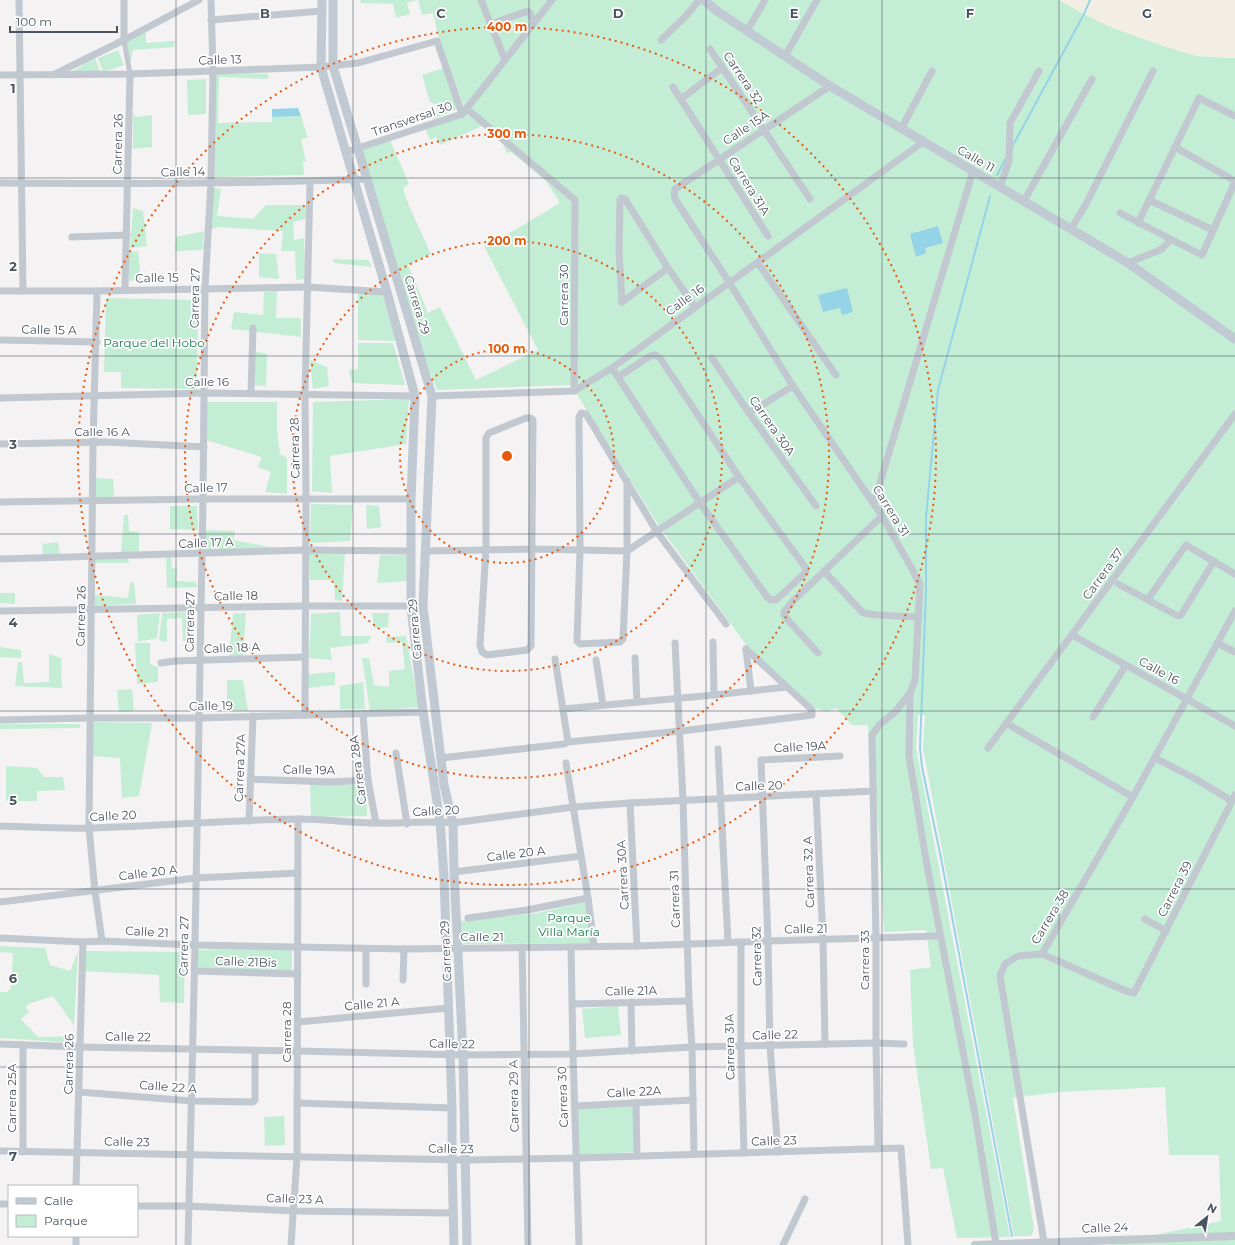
<svg xmlns="http://www.w3.org/2000/svg" width="1235" height="1245" font-family="Montserrat,sans-serif">
  <style>
    .green { fill: #c4edd5 }
    .sand { fill: #f3eee4 }
    .water { fill: #95d4e6 }
    .lines { fill: none; stroke-linecap: round; stroke-linejoin: round }
    .stream { stroke: #95d4e6; stroke-width: 2 }
    .pedestrian { stroke: #c1c8cf; stroke-width: 5 }
    .minor { stroke: #c1c8cf; stroke-width: 7 }
    .tertiary { stroke: #c1c8cf; stroke-width: 8 }
    .secondary { stroke: #c1c9d3; stroke-width: 9 }
    .grid { fill: none; stroke: #4b545e; stroke-width: 1; stroke-opacity: 0.55 }
    .ring { fill: none; stroke: #e8590c; stroke-width: 2; stroke-dasharray: 2 4 }
    .labels { text-anchor: middle; stroke-width: 3.5; stroke-linejoin: round; paint-order: stroke }
    .street-label { font-size: 12px; fill: #4b545e; stroke: #fff }
    .park-label { font-size: 12px; fill: #1f7b4e; stroke: #fff }
    .grid-label { font-size: 13px; text-anchor: middle; font-weight: bold; fill: #4b545e; stroke: #fff; stroke-width: 3.5; stroke-linejoin: round; paint-order: stroke }
    .centre { fill: #e8590c; stroke: #fff; stroke-width: 2 }
    .ring-label { font-size: 12px; text-anchor: middle; font-weight: bold; fill: #e8590c; stroke: #fff; stroke-width: 3.5; stroke-linejoin: round; paint-order: stroke }
  </style>
  <rect width="100%" height="100%" fill="#f4f2f2"/>
  <g class="green">
    <polygon points="360,0 1059,0 1084,14 1197,56 1235,58 1235,1245 1108,1245 1221,1221 1219,1155 1169,1155 1165,1087 1060,1092 1013,1098 1034,1229 1031,1236 1014,1236 923,748 925,715 918,715 916,748 1010,1237 957,1238 943,1168 931,1169 913,1044 910,970 931,967 926,930 884,932 875,768 869,766 868,725 852,725 836,708 827,712 815,708 747,646 659,526 571,385 437,390 418,343 360,150 390,140 409,184 403,188 409,206 431,254 408,265 428,313 440,307 476,380 538,350 484,246 515,230 560,203 546,181 511,152 507,153 501,140 484,125 440,145 436,137 430,140 425,128 465,111 439,38 433,13 422,15 418,0 407,3 410,14 396,18 393,4 361,3"/>
    <polygon points="146,30 146,43 175,41 174,47 133,50 130,64 126,40"/>
    <polygon points="118,50 124,65 103,72 98,58"/>
    <polygon points="95,58 100,72 71,72"/>
    <polygon points="443,68 457,109 432,120 439,106 430,102 422,75"/>
    <polygon points="215,73 268,74 268,79 219,77 218,123 272,122 272,117 301,116 308,138 301,139 306,162 303,162 304,175 215,177"/>
    <polygon points="206,79 206,114 188,115 187,80"/>
    <polygon points="133,113 136,117 152,115 152,147 133,149"/>
    <polygon points="213,188 221,189 217,216 253,219 266,205 305,205 306,219 293,222 294,240 304,238 305,279 296,280 295,251 281,251 283,231 217,227 210,230"/>
    <polygon points="133,208 143,211 147,246 130,248"/>
    <polygon points="204,231 203,250 175,251 176,237"/>
    <polygon points="138,251 141,280 129,281 129,252"/>
    <polygon points="259,253 276,254 279,279 259,277"/>
    <polygon points="333,259 368,260 372,267 334,263"/>
    <polygon points="277,291 276,318 301,318 301,337 231,329 234,312 263,315 264,292"/>
    <polygon points="358,292 383,293 396,341 358,340"/>
    <polygon points="106,298 198,300 197,389 121,388 121,372 104,372"/>
    <polygon points="358,343 393,343 405,385 352,383 349,370 358,369"/>
    <polygon points="253,351 267,354 266,386 252,385"/>
    <polygon points="310,360 327,367 329,386 313,389"/>
    <polygon points="409,399 406,444 330,456 332,493 312,491 313,402"/>
    <polygon points="206,402 277,402 277,430 280,454 287,458 287,494 265,492 271,472 258,467 262,457 206,440"/>
    <polygon points="94,478 113,479 114,498 93,497"/>
    <polygon points="311,504 353,505 350,541 310,543"/>
    <polygon points="366,505 379,506 381,527 367,529"/>
    <polygon points="170,506 197,506 198,530 170,529"/>
    <polygon points="124,515 128,515 129,531 139,532 139,552 121,552"/>
    <polygon points="204,530 235,531 233,540 275,548 205,550"/>
    <polygon points="58,542 60,555 43,555 42,544"/>
    <polygon points="309,551 345,552 342,601 335,600 334,580 310,580"/>
    <polygon points="380,555 408,555 407,581 377,583"/>
    <polygon points="166,556 171,557 172,568 177,569 176,581 196,582 197,587 167,588"/>
    <polygon points="128,557 129,563 95,563 95,595 128,598 130,583 134,582 136,604 91,606 90,558"/>
    <polygon points="0,593 15,593 15,604 0,603"/>
    <polygon points="194,612 193,641 183,641 182,618 167,619 167,642 159,640 162,613"/>
    <polygon points="340,612 341,636 371,636 368,643 330,648 332,660 309,658 311,614"/>
    <polygon points="160,613 157,638 138,642 137,615"/>
    <polygon points="246,613 243,657 229,659 233,614"/>
    <polygon points="372,613 389,613 388,627 374,628"/>
    <polygon points="406,636 419,707 370,711 362,658 369,658 374,685 389,687 389,671 405,669 402,642 387,643 386,637"/>
    <polygon points="135,643 150,643 150,664 158,667 158,682 137,684"/>
    <polygon points="0,647 21,650 21,658 0,657"/>
    <polygon points="49,654 61,658 62,688 15,686 18,662 22,662 24,683 49,682"/>
    <polygon points="335,672 335,685 308,688 308,674"/>
    <polygon points="227,680 243,680 248,711 227,710"/>
    <polygon points="363,682 365,709 340,709 340,686"/>
    <polygon points="132,689 134,711 119,712 117,690"/>
    <polygon points="92,722 152,723 139,796 122,798 120,758 93,756"/>
    <polygon points="0,724 80,724 80,728 0,729"/>
    <polygon points="6,766 37,768 44,777 63,777 65,790 37,791 37,801 6,801"/>
    <polygon points="366,784 367,816 311,817 310,785"/>
    <polygon points="585,902 591,943 464,944 461,942 461,921 538,913"/>
    <polygon points="0,946 45,948 50,965 70,971 78,952 74,1025 53,996 28,1004 26,1008 29,1012 21,1019 38,1037 73,1036 74,1043 0,1038 0,992 7,992 11,989 13,953 0,952"/>
    <polygon points="292,947 292,972 196,970 197,950"/>
    <polygon points="83,951 185,952 184,1003 160,1002 159,975 82,971"/>
    <polygon points="618,1006 621,1035 585,1038 582,1009"/>
    <polygon points="633,1107 634,1150 633,1152 581,1156 579,1154 578,1108"/>
    <polygon points="284,1116 285,1145 265,1146 264,1117"/>
  </g>
  <polygon class="sand" points="1059,0 1235,0 1235,58 1197,56 1166,47 1110,27 1084,14"/>
  <g class="water">
    <polygon points="298,108 301,116 272,117 272,109"/>
    <polygon points="938,226 943,243 925,248 926,253 916,257 910,234"/>
    <polygon points="847,288 853,312 842,315 840,308 823,312 818,295"/>
  </g>
  <g class="lines">
    <g class="stream">
      <polyline points="1012,147 1084,14 1090,0"/>
      <polyline points="997,175 1006,158"/>
      <polyline points="990,196 938,390 926,517 926,591 920,748 922,767 941,858 1012,1236"/>
    </g>
    <polyline class="pedestrian" points="124,40 130,74"/>
    <g class="minor">
      <polyline points="19,0 23,291"/>
      <polyline points="124,0 124,40"/>
      <polyline points="481,0 505,60"/>
      <polyline points="211,20 322,11"/>
      <polyline points="491,24 528,11 530,13 534,22"/>
      <polyline points="747,31 765,0"/>
      <polyline points="661,40 687,15 699,0"/>
      <polyline points="710,49 810,199"/>
      <polyline points="785,56 817,0"/>
      <polyline points="55,74 124,40 199,0"/>
      <polyline points="0,75 130,74 321,67 358,63 437,41 462,114"/>
      <polyline points="830,86 675,189 674,194 675,199 729,282 793,386 882,516 912,569 920,584 915,680 910,693 895,712 879,725 872,735 876,938 876,1043 878,1149"/>
      <polyline points="673,87 768,236"/>
      <polyline points="681,99 722,68"/>
      <polyline points="467,109 575,200 574,391"/>
      <polyline points="901,129 932,71"/>
      <polyline points="1175,147 1235,181"/>
      <polyline points="346,152 462,114 476,97 552,0"/>
      <path d="M0,183C122,184 245,184 367,179"/>
      <polyline points="1000,187 1009,161 1010,123 1039,71"/>
      <polyline points="1149,200 1213,230"/>
      <polyline points="1024,201 1092,79"/>
      <polyline points="1120,213 1202,255 1235,182"/>
      <polyline points="1138,223 1199,98 1235,116"/>
      <polyline points="1071,229 1086,204 1153,71"/>
      <polyline points="72,237 127,235"/>
      <polyline points="758,263 836,375"/>
      <polyline points="1128,263 1162,249 1170,240"/>
      <polyline points="125,289 130,74"/>
      <polyline points="0,291 97,291 307,287 387,292"/>
      <polyline points="97,291 93,443 89,828 95,891 102,941"/>
      <polyline points="622,302 619,251 620,200 621,198 625,199 668,268 695,307"/>
      <polyline points="622,302 668,268"/>
      <polyline points="0,340 97,342"/>
      <polyline points="712,358 749,413 816,506"/>
      <polyline points="612,368 700,503 768,598 771,600 776,600 806,572 805,567 739,477 660,358 655,355 650,356 618,377"/>
      <polyline points="251,393 253,328"/>
      <polyline points="432,396 574,391 612,368 923,142"/>
      <polyline points="0,398 205,393 415,396"/>
      <polyline points="749,413 793,386"/>
      <polygon points="526,418 530,418 533,420 531,646 527,650 487,655 482,652 480,645 486,549 486,438 489,433"/>
      <polyline points="0,444 106,442 204,447"/>
      <polyline points="627,481 627,551 623,639 620,642 580,644 577,641 580,550 579,417 581,413 586,414 657,532 726,624"/>
      <polyline points="0,502 203,499 411,499"/>
      <polyline points="874,503 973,171"/>
      <polyline points="426,551 533,549 627,551 739,477"/>
      <polyline points="0,559 306,550 412,551"/>
      <polyline points="824,571 863,613 876,615 919,617"/>
      <polyline points="1118,584 1178,616 1181,615 1214,561"/>
      <polyline points="1148,599 1186,545 1235,574"/>
      <polyline points="0,611 305,606 423,606"/>
      <polyline points="1072,635 1235,726"/>
      <polyline points="713,642 714,695"/>
      <polyline points="675,643 683,800 689,1001 692,1047 694,1154"/>
      <polyline points="1217,643 1235,652"/>
      <polyline points="746,649 751,691"/>
      <polyline points="818,653 787,619 784,615 784,612 794,600 882,516"/>
      <polyline points="635,658 637,702"/>
      <polyline points="555,659 568,742"/>
      <polyline points="596,660 603,705"/>
      <polyline points="161,663 175,661 305,657"/>
      <polyline points="910,693 909,756 926,860 975,1114 996,1244"/>
      <polyline points="563,709 714,695 787,687"/>
      <polyline points="363,714 368,780 376,823"/>
      <polyline points="305,715 306,498 305,394 310,182"/>
      <polyline points="1093,717 1126,665"/>
      <polyline points="0,720 90,718 199,718 423,712"/>
      <polyline points="1006,723 1133,797"/>
      <polyline points="988,748 1235,414"/>
      <polyline points="718,749 728,942"/>
      <polyline points="396,753 407,824"/>
      <polyline points="441,758 564,744 568,742 681,731 812,715 812,710 746,649"/>
      <polyline points="1155,758 1194,778 1232,801"/>
      <polyline points="566,763 588,898 594,946"/>
      <polyline points="250,779 331,782 368,780"/>
      <polyline points="816,795 823,939 825,1044"/>
      <polyline points="630,803 637,946"/>
      <polyline points="249,821 253,716"/>
      <path d="M0,826C30,827 61,829 91,828C160,826 229,820 299,819C325,819 351,823 378,823C403,824 428,820 453,823L573,807L630,803L873,791"/>
      <polyline points="454,872 581,856"/>
      <polyline points="0,902 196,878 298,873"/>
      <polyline points="468,918 527,910 588,898"/>
      <polyline points="1145,919 1166,931"/>
      <polyline points="0,938 83,942 102,941 195,945 404,949 637,946 768,941 940,936"/>
      <polyline points="741,942 741,1047 744,1153"/>
      <polyline points="522,947 528,1245"/>
      <polyline points="571,947 573,1054 579,1245"/>
      <polyline points="1042,954 1126,991 1134,993 1235,795"/>
      <polyline points="195,971 298,974"/>
      <polyline points="403,980 404,949"/>
      <polyline points="366,984 366,949"/>
      <polyline points="631,1002 632,1051"/>
      <polyline points="573,1004 689,1001"/>
      <polyline points="298,1022 448,1008"/>
      <polyline points="0,1044 80,1047 298,1051 463,1055 573,1054 692,1047 876,1043 904,1044"/>
      <polyline points="79,1092 192,1101 253,1102 255,1100 255,1051"/>
      <polyline points="297,1103 452,1108"/>
      <polyline points="636,1103 637,1156"/>
      <polyline points="575,1106 693,1100"/>
      <polyline points="0,1151 466,1160 577,1158 901,1148 908,1245"/>
      <polyline points="23,1152 23,1045"/>
      <polyline points="778,1152 770,1046 768,941 761,760 840,756"/>
      <polyline points="76,1186 83,942"/>
      <polyline points="0,1204 9,1204"/>
      <polyline points="137,1206 188,1206 294,1211 453,1213"/>
      <polyline points="76,1236 76,1245"/>
      <polyline points="1044,1242 1000,976 1005,964 1018,956 1042,954 1133,797 1235,611"/>
      <polyline points="188,1245 195,945 203,499 205,288 211,182 213,71 211,0"/>
      <polyline points="291,1245 297,1157 298,819"/>
      <polyline points="783,1245 805,1199"/>
    </g>
    <polyline class="tertiary" points="975,1245 1235,1236"/>
    <g class="secondary">
      <polyline points="322,0 321,67 387,292 415,396 411,499 411,607 423,712 440,821 444,877 452,1108 452,1160 454,1245"/>
      <polyline points="333,0 333,66 432,396 423,606 444,785 453,823 454,872 463,1055 467,1245"/>
      <polyline points="704,0 717,11 830,86 1128,263 1235,339"/>
    </g>
  </g>
  <path class="grid" d="M176,0V1245M353,0V1245M529,0V1245M706,0V1245M882,0V1245M1059,0V1245M0,178H1235M0,356H1235M0,534H1235M0,711H1235M0,889H1235M0,1067H1235"/>
  <g class="ring">
    <circle cx="507" cy="456" r="107"/>
    <circle cx="507" cy="456" r="215"/>
    <circle cx="507" cy="456" r="322"/>
    <circle cx="507" cy="456" r="429"/>
  </g>
  <g class="labels">
    <g class="street-label">
      <text transform="translate(220 60) rotate(-2)" y="4">Calle 13</text>
      <text transform="translate(743 78) rotate(56)" y="4">Carrera 32</text>
      <text transform="translate(412 119) rotate(-19)" y="4">Transversal 30</text>
      <text transform="translate(746 128) rotate(-33)" y="4">Calle 15A</text>
      <text transform="translate(118 144) rotate(-89)" y="4">Carrera 26</text>
      <text transform="translate(976 159) rotate(30)" y="4">Calle 11</text>
      <text transform="translate(183 172) rotate(-1)" y="4">Calle 14</text>
      <text transform="translate(749 186) rotate(58)" y="4">Carrera 31A</text>
      <text transform="translate(157 278) rotate(-1)" y="4">Calle 15</text>
      <text transform="translate(564 295) rotate(-90)" y="4">Carrera 30</text>
      <text transform="translate(195 298) rotate(-89)" y="4">Carrera 27</text>
      <text transform="translate(685 300) rotate(-36)" y="4">Calle 16</text>
      <text transform="translate(417 305) rotate(73)" y="4">Carrera 29</text>
      <text transform="translate(49 330) rotate(1)" y="4">Calle 15 A</text>
      <text x="207" y="386">Calle 16</text>
      <text transform="translate(772 426) rotate(55)" y="4">Carrera 30A</text>
      <text x="102" y="436">Calle 16 A</text>
      <text transform="translate(295 448) rotate(-91)" y="4">Carrera 28</text>
      <text transform="translate(206 488) rotate(-1)" y="4">Calle 17</text>
      <text transform="translate(891 511) rotate(58)" y="4">Carrera 31</text>
      <text transform="translate(206 543) rotate(-2)" y="4">Calle 17 A</text>
      <text transform="translate(1103 574) rotate(-54)" y="4">Carrera 37</text>
      <text transform="translate(236 596) rotate(-1)" y="4">Calle 18</text>
      <text transform="translate(81 616) rotate(-89)" y="4">Carrera 26</text>
      <text transform="translate(190 622) rotate(-89)" y="4">Carrera 27</text>
      <text transform="translate(415 629) rotate(-95)" y="4">Carrera 29</text>
      <text transform="translate(232 648) rotate(-2)" y="4">Calle 18 A</text>
      <text transform="translate(1159 671) rotate(29)" y="4">Calle 16</text>
      <text transform="translate(211 706) rotate(-1)" y="4">Calle 19</text>
      <text transform="translate(800 747) rotate(-3)" y="4">Calle 19A</text>
      <text transform="translate(240 768) rotate(-88)" y="4">Carrera 27A</text>
      <text transform="translate(309 770) rotate(1)" y="4">Calle 19A</text>
      <text transform="translate(358 770) rotate(-97)" y="4">Carrera 28A</text>
      <text transform="translate(759 786) rotate(-2)" y="4">Calle 20</text>
      <text transform="translate(436 811) rotate(-3)" y="4">Calle 20</text>
      <text transform="translate(113 816) rotate(-3)" y="4">Calle 20</text>
      <text transform="translate(516 854) rotate(-7)" y="4">Calle 20 A</text>
      <text transform="translate(809 872) rotate(-92)" y="4">Carrera 32 A</text>
      <text transform="translate(148 873) rotate(-7)" y="4">Calle 20 A</text>
      <text transform="translate(623 875) rotate(-93)" y="4">Carrera 30A</text>
      <text transform="translate(1175 889) rotate(-63)" y="4">Carrera 39</text>
      <text transform="translate(675 899) rotate(-92)" y="4">Carrera 31</text>
      <text transform="translate(1050 917) rotate(-59)" y="4">Carrera 38</text>
      <text transform="translate(806 929) rotate(-1)" y="4">Calle 21</text>
      <text transform="translate(147 932) rotate(3)" y="4">Calle 21</text>
      <text x="482" y="941">Calle 21</text>
      <text transform="translate(184 946) rotate(-89)" y="4">Carrera 27</text>
      <text transform="translate(446 951) rotate(-93)" y="4">Carrera 29</text>
      <text transform="translate(757 956) rotate(-91)" y="4">Carrera 32</text>
      <text transform="translate(865 960) rotate(-90)" y="4">Carrera 33</text>
      <text transform="translate(246 962) rotate(2)" y="4">Calle 21Bis</text>
      <text transform="translate(631 991) rotate(-1)" y="4">Calle 21A</text>
      <text transform="translate(372 1004) rotate(-5)" y="4">Calle 21 A</text>
      <text transform="translate(287 1032) rotate(-90)" y="4">Carrera 28</text>
      <text transform="translate(775 1035) rotate(-2)" y="4">Calle 22</text>
      <text transform="translate(128 1037) rotate(1)" y="4">Calle 22</text>
      <text transform="translate(452 1044) rotate(1)" y="4">Calle 22</text>
      <text transform="translate(730 1047) rotate(-91)" y="4">Carrera 31A</text>
      <text transform="translate(69 1064) rotate(-89)" y="4">Carrera 26</text>
      <text transform="translate(168 1087) rotate(4)" y="4">Calle 22 A</text>
      <text transform="translate(634 1092) rotate(-3)" y="4">Calle 22A</text>
      <text transform="translate(514 1096) rotate(-91)" y="4">Carrera 29 A</text>
      <text transform="translate(563 1097) rotate(-92)" y="4">Carrera 30</text>
      <text transform="translate(12 1098) rotate(-90)" y="4">Carrera 25A</text>
      <text transform="translate(774 1141) rotate(-2)" y="4">Calle 23</text>
      <text transform="translate(127 1142) rotate(1)" y="4">Calle 23</text>
      <text transform="translate(451 1149) rotate(1)" y="4">Calle 23</text>
      <text transform="translate(295 1199) rotate(2)" y="4">Calle 23 A</text>
      <text transform="translate(1105 1228) rotate(-2)" y="4">Calle 24</text>
    </g>
    <g class="park-label">
      <text x="154" y="347">Parque del Hobo</text>
      <text x="569" y="922">Parque<tspan x="569" dy="14">Villa María</tspan></text>
    </g>
  </g>
  <g class="grid-label">
    <text x="265" y="18">B</text>
    <text x="441" y="18">C</text>
    <text x="618" y="18">D</text>
    <text x="794" y="18">E</text>
    <text x="970" y="18">F</text>
    <text x="1147" y="18">G</text>
    <text x="13" y="93">1</text>
    <text x="13" y="271">2</text>
    <text x="13" y="449">3</text>
    <text x="13" y="627">4</text>
    <text x="13" y="805">5</text>
    <text x="13" y="983">6</text>
    <text x="13" y="1161">7</text>
  </g>
  <circle cx="507" cy="456" r="6" class="centre"/>
  <g class="ring-label">
    <text x="507" y="31">400 m</text>
    <text x="507" y="138">300 m</text>
    <text x="507" y="245">200 m</text>
    <text x="507" y="353">100 m</text>
  </g>
  <rect x="8" y="1185" width="130" height="52" fill="#ffffff" stroke="#b7bbbf"/>
  <rect x="16" y="1198" width="20" height="6" fill="#c1c9d3" stroke="#b7bbbf"/>
  <text x="44" y="1205" font-size="12" fill="#4b545e">Calle</text>
  <rect x="16" y="1215" width="20" height="12" fill="#c4edd5" stroke="#b7bbbf"/>
  <text x="44" y="1225" font-size="12" fill="#4b545e">Parque</text>
  <g transform="translate(1207 1217) rotate(30)" stroke="#ffffff" stroke-width="3" paint-order="stroke">
  <path d="M0-3L7 15L0 10L-7 15Z" fill="#4b545e"/>
  <text y="-6" font-size="11" font-weight="bold" text-anchor="middle" fill="#4b545e">N</text>
  </g>
  <path d="M10 26v6h107v-6" fill="none" stroke="#4b545e" stroke-width="2"/>
  <text x="16" y="26" font-size="12" fill="#4b545e" stroke="#ffffff" stroke-width="3" paint-order="stroke">100 m</text>
</svg>
